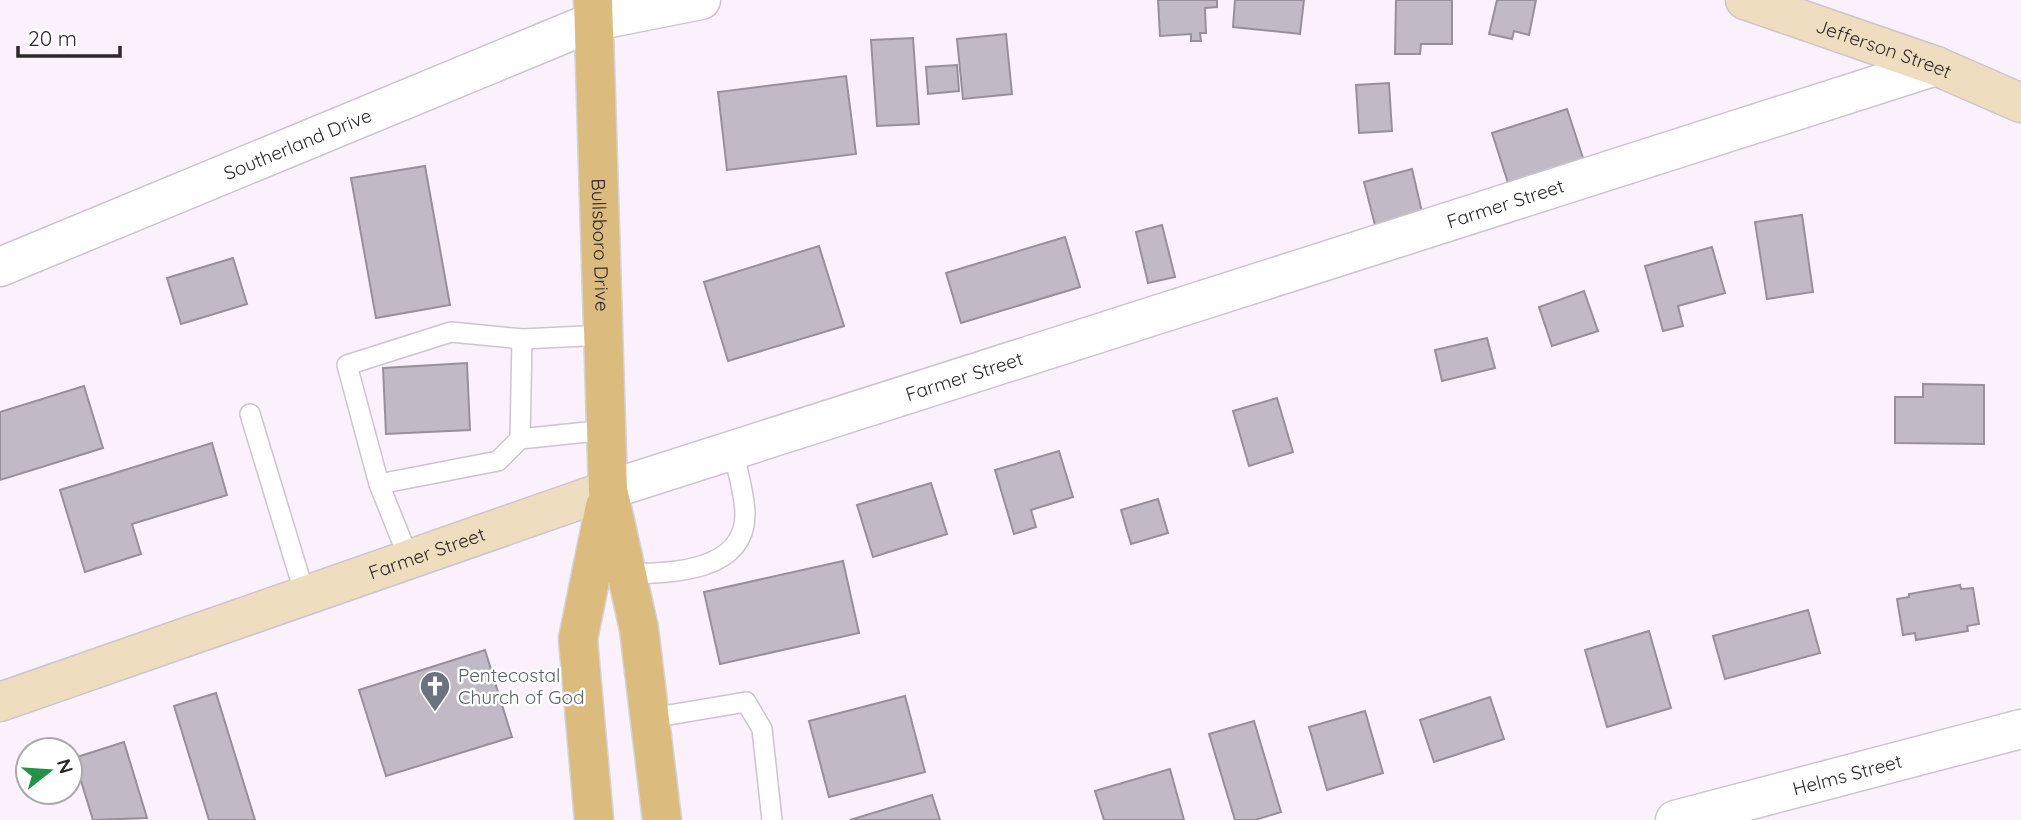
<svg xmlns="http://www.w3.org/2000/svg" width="2021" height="820" font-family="Quicksand,sans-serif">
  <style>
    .building { fill: #c1bac6; stroke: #97909b; stroke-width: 2 }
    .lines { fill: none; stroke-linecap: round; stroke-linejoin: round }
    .lane-casing { stroke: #cdc4d0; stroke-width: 22 }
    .street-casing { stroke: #cdc4d0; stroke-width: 41 }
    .secondary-casing { stroke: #cdc4d0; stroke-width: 41 }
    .primary-casing { stroke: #d5d4d5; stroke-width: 41 }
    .lane { stroke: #fff; stroke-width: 19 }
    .street { stroke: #fff; stroke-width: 38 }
    .secondary { stroke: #eeddbf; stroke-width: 38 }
    .primary { stroke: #dcbb7f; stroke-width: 38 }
    .labels { text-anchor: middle; stroke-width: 5; stroke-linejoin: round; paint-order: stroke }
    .street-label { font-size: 19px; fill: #2c292d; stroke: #fff }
    .worship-label { font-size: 19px; fill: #5b616d; stroke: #fff; text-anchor: start }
  </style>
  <rect width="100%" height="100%" fill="#faf1fd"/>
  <g class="building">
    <polygon points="1158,0 1217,0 1217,7 1205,8 1206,33 1200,33 1201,41 1191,41 1191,34 1160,36"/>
    <polygon points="1235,0 1304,0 1300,34 1233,27"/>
    <polygon points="1396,0 1452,0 1452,44 1421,44 1420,54 1395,54"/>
    <polygon points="1497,0 1536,0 1529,35 1514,31 1512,39 1489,34"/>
    <polygon points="1006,34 1012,94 963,99 957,39"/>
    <polygon points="913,38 919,124 877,126 871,40"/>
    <polygon points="957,65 959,91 928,94 926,67"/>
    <polygon points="846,76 856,154 727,170 718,92"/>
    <polygon points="1389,83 1392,131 1359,133 1356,85"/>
    <polygon points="1567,109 1585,164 1510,189 1492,133"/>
    <polygon points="425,166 450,305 376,318 351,178"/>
    <polygon points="1412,169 1422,212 1375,225 1364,182"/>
    <polygon points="1802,215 1813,292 1767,299 1755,222"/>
    <polygon points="1162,225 1175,277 1148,283 1136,232"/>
    <polygon points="1065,237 1080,287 961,323 946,273"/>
    <polygon points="819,246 844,326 728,361 704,282"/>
    <polygon points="1712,247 1725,293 1678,306 1683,326 1663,331 1645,266"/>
    <polygon points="233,258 247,304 181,324 167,278"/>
    <polygon points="1584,291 1598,331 1552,346 1539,307"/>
    <polygon points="1487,338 1495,368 1442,381 1435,350"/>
    <polygon points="467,363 470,430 386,434 383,368"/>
    <polygon points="1923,384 1984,385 1984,444 1895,443 1895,397 1923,397"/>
    <polygon points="84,386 103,448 0,480 0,412"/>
    <polygon points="1277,398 1293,452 1249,466 1233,411"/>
    <polygon points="212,443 227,495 132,524 141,554 85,572 60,490"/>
    <polygon points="1059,451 1073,497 1031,510 1036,527 1014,534 995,470"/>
    <polygon points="931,483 947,534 873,557 857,505"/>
    <polygon points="1158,499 1168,533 1131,544 1121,510"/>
    <polygon points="843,561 859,633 720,664 704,592"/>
    <polygon points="1960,585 1961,589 1973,588 1979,624 1967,626 1968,631 1916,640 1915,633 1903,635 1897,599 1909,597 1909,594"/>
    <polygon points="1808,610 1820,653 1725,679 1713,636"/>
    <polygon points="1649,631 1671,708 1607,727 1585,650"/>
    <polygon points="485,650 512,737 386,776 359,690"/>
    <polygon points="216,693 255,820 209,820 174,706"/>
    <polygon points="905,696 925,772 829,797 809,721"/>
    <polygon points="1490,697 1504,739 1434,762 1420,720"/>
    <polygon points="1365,711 1383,773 1327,790 1309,727"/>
    <polygon points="1254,721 1281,812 1255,820 1235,820 1209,734"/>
    <polygon points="124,742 147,818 93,820 74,758"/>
    <polygon points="1170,769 1184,820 1104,820 1095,791"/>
    <polygon points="932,795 940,820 850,820"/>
  </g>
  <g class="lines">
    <g class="lane-casing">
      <g id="lane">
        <polyline points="250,414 305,595"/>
        <polyline points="520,439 522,339"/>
        <polyline points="379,484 347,365 451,332 522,339 605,335"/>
        <polyline points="409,559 379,484 498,461 520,439 606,430"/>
        <path d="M621,574C664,573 744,575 745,515C745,494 737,470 733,450"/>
        <polyline points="651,718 746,702 762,729 772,820"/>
      </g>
    </g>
    <g class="street-casing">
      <g id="street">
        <path id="s1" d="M0,267L595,21L701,0"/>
        <path id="s2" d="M608,490L1936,66"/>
        <path id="s3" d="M1675,820L2021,729"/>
      </g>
    </g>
    <g class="secondary-casing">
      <g id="secondary">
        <path id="s4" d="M1745,0L1936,66L2021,103"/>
        <path id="s5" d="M0,702L608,490"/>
      </g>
    </g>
    <g class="primary-casing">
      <g id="primary">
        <path id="s6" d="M593,0L608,490L639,629L662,820"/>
        <polyline points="594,820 578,639 605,506"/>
      </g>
    </g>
    <use href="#lane" class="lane"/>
    <use href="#street" class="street"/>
    <use href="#secondary" class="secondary"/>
    <use href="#primary" class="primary"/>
  </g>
  <defs>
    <g id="church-pin" transform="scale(1.575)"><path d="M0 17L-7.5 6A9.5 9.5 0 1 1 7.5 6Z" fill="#6b7280" stroke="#fff"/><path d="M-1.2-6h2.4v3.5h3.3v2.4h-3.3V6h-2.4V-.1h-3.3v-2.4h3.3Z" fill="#fff"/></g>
  </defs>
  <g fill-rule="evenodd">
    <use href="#church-pin" x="435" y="686"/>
  </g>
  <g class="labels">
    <g class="street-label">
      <text dy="7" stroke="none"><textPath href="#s4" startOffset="147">Jefferson Street</textPath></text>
      <text dy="7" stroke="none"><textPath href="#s1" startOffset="322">Southerland Drive</textPath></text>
      <text dy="7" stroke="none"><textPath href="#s2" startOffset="942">Farmer Street</textPath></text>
      <text dy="7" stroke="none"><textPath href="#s6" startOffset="245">Bullsboro Drive</textPath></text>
      <text dy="7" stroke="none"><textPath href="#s2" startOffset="374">Farmer Street</textPath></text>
      <text dy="7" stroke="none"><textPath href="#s5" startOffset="452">Farmer Street</textPath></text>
      <text dy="7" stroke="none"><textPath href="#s3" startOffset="178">Helms Street</textPath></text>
    </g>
    <g class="worship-label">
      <text x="458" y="682">Pentecostal<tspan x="458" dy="22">Church of God</tspan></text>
    </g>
  </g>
  <g transform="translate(49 771) rotate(73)"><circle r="33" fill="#ffffff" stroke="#aba9ab" stroke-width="2"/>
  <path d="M0-5L12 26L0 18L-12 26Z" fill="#249149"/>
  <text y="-10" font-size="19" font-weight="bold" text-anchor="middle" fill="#2c292d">N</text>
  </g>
  <path d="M18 46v10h102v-10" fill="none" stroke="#2c292d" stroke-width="3.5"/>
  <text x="28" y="46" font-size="21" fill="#2c292d" stroke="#ffffff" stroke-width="5" paint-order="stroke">20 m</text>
</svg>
